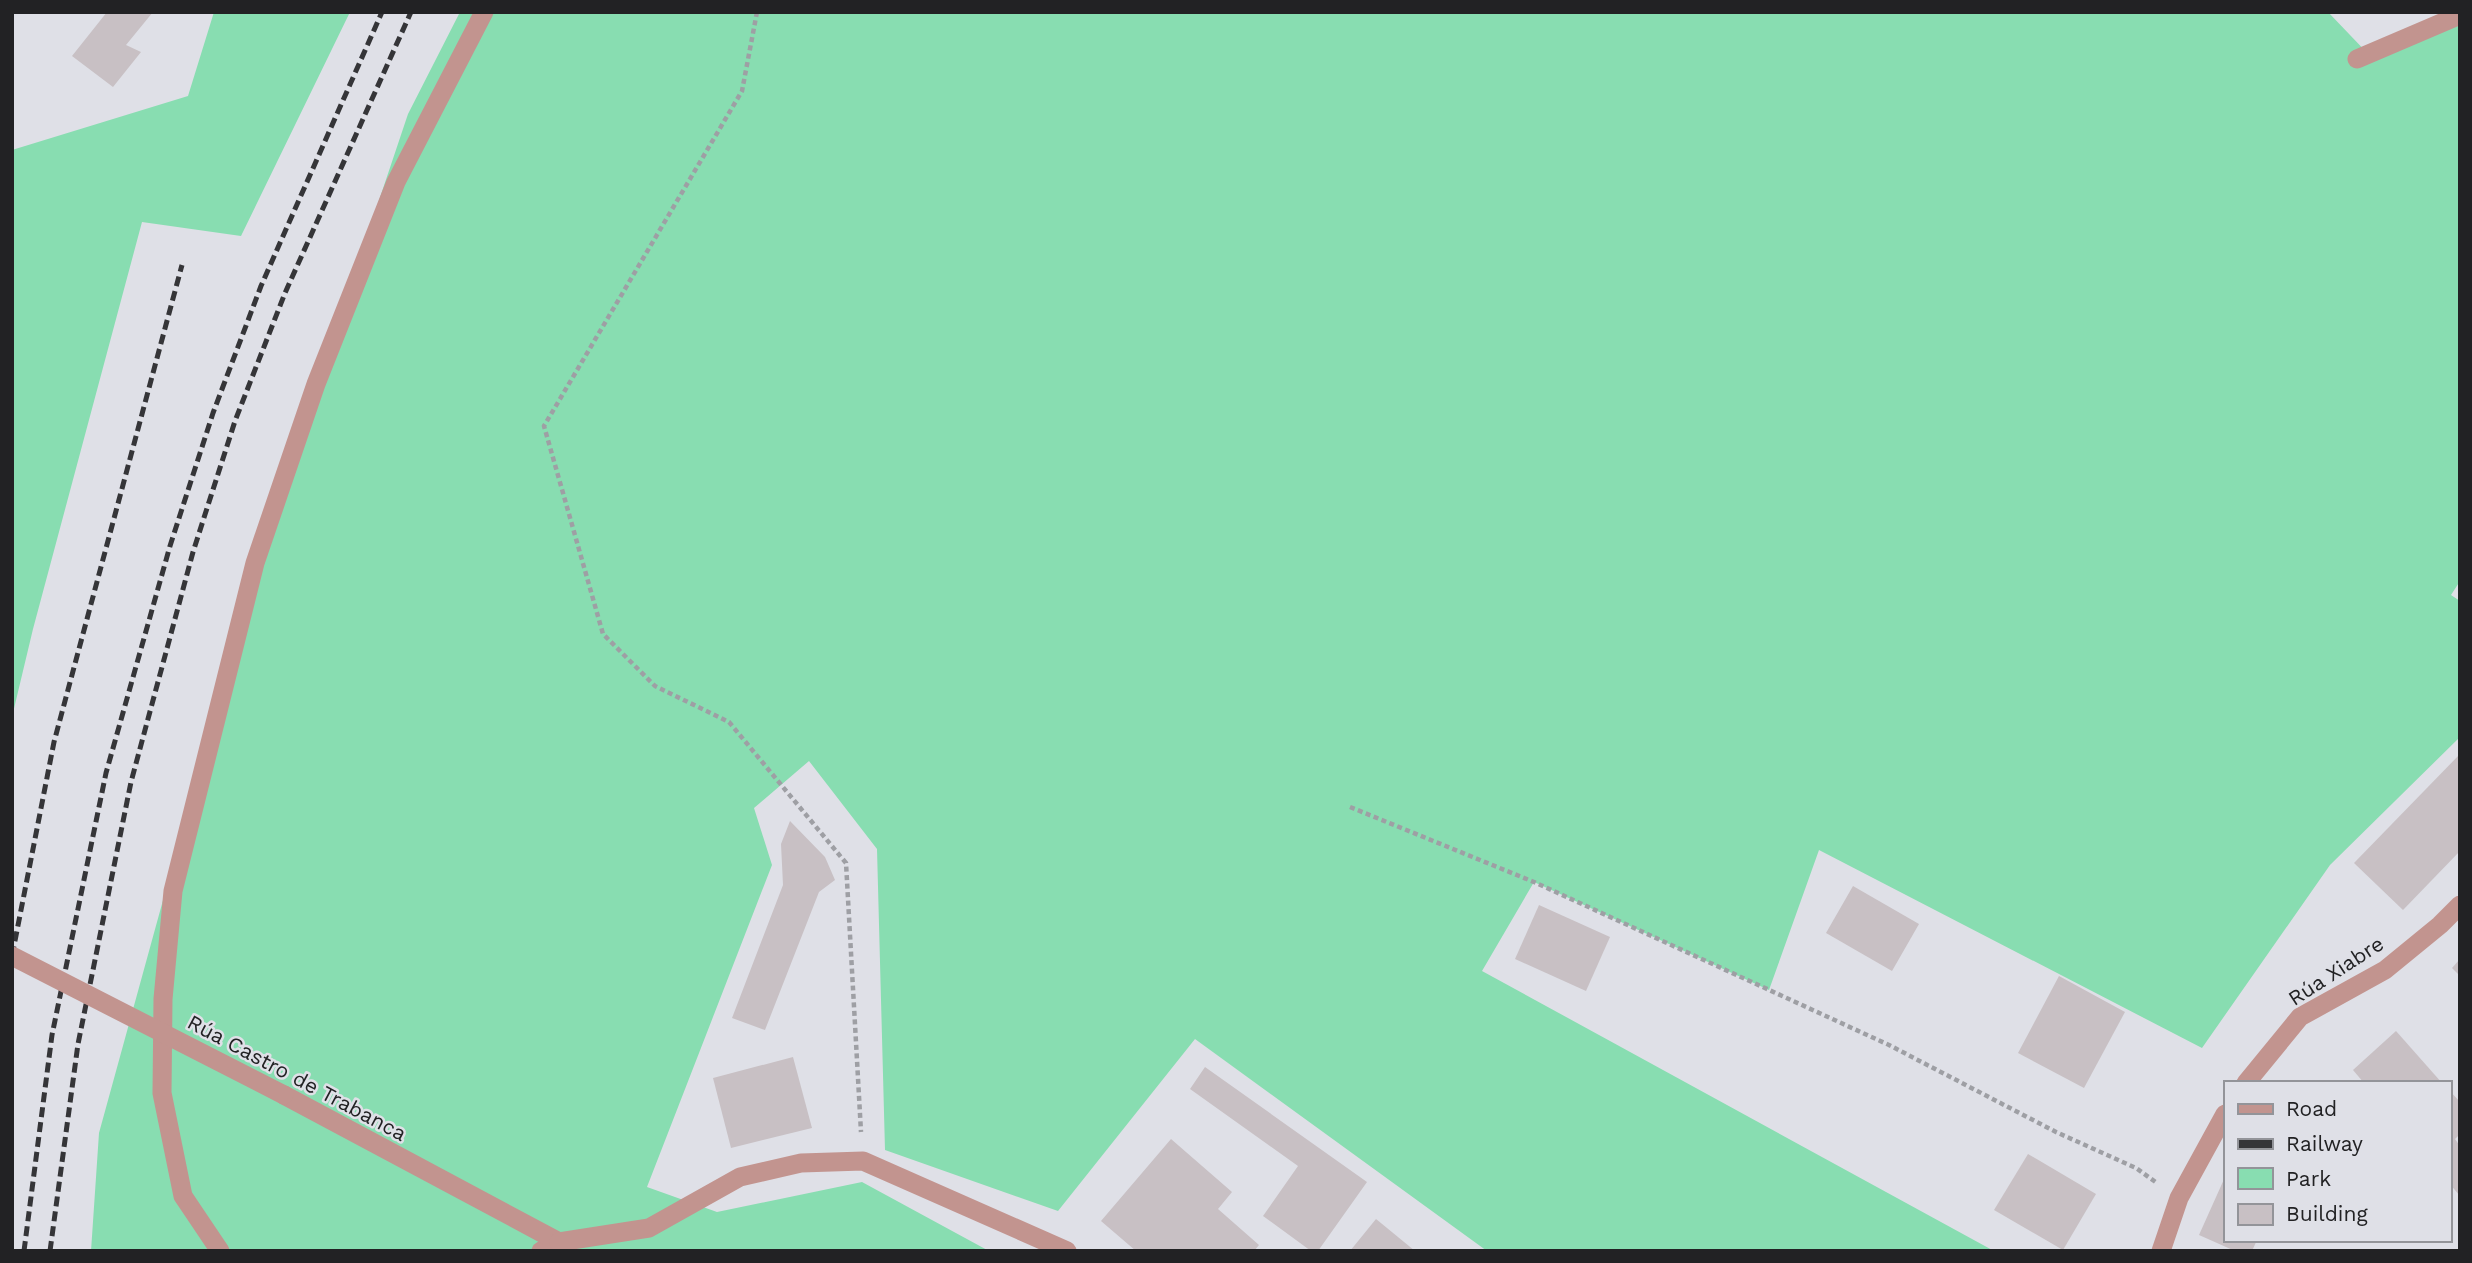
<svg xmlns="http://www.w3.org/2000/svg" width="2472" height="1263" font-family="'Work Sans',sans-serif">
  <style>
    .green { fill: #88ddb1 }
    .building { fill: #c8c0c4 }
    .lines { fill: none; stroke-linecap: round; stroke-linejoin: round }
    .path { stroke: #9e9fa4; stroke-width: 4.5; stroke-dasharray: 5 3.5; stroke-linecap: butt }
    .service { stroke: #c2948f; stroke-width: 19 }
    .minor { stroke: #c2948f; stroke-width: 19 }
    .rail { stroke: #353538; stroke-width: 5; stroke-dasharray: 10 5; stroke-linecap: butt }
    .minor-bridge { stroke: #c2948f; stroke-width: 19 }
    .labels { text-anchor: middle; stroke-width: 5; stroke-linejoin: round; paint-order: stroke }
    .street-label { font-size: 21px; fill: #222224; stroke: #dfe0e7 }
  </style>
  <rect width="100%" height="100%" fill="#dfe0e7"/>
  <g class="green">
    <polygon points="214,12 350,12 241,236 142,222 33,629 12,717 12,150 188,96"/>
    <polygon points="460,12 2328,12 2372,58 2460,15 2460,581 2451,595 2460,601 2460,737 2330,865 2202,1048 1819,850 1769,990 1534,882 1482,971 1994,1251 1487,1251 1195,1039 1058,1211 885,1150 877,849 809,761 754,808 772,865 647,1187 717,1212 862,1182 989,1251 91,1251 99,1133 248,591 408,114"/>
  </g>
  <g class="building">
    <polygon points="107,12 153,12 126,45 141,52 113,87 72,56"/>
    <polygon points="2460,754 2460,851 2403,910 2354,863"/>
    <polygon points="790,821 825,857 835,880 819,892 765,1030 732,1018 783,885 781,844"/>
    <polygon points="1853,886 1919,924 1892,971 1826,933"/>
    <polygon points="1539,905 1610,937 1586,991 1515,959"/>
    <polygon points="2460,959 2460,976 2452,968"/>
    <polygon points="2059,976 2125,1012 2084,1088 2018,1053"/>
    <polygon points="2396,1031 2442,1083 2364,1083 2353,1070"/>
    <polygon points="793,1057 812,1128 731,1148 713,1078"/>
    <polygon points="1205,1067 1367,1182 1318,1251 1311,1251 1263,1216 1298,1166 1190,1089"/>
    <polygon points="2449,1090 2460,1102 2460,1134 2455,1139 2460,1146 2460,1196 2449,1183"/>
    <polygon points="1171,1139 1232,1192 1218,1209 1259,1245 1254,1251 1136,1251 1101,1221"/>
    <polygon points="2028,1154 2096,1194 2063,1250 1994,1210"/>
    <polygon points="2225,1177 2225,1240 2257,1240 2252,1251 2235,1251 2199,1235"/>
    <polygon points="1376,1219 1415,1251 1350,1251"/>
  </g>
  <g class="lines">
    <g class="path">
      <polyline points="757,12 742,91 544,426 603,634 655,686 729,722 846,863 861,1132"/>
      <polyline points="1350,807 1534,882 1889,1045 2056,1132 2136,1168 2157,1183"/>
    </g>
    <g class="service">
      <polyline points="2357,59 2460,15"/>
      <polyline points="220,1251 183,1196 162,1093 163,999 173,891 255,563 316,384 396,182 484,12"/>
      <polyline points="541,1251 559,1242"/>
    </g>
    <g class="minor">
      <polyline points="2246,1083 2300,1017 2385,970 2440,925 2460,905"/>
      <polyline points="284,1095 559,1242"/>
      <polyline points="559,1242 649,1228 740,1177 801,1163 863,1161 1067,1251"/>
      <polyline points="2161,1251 2179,1198 2225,1114"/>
    </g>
    <g class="rail">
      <polyline points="12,956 54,742 182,265"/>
      <polyline points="24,1251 52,1035 106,773 170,546 213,413 261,286 382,12"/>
      <polyline points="50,1251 78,1044 131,782 193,552 235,421 285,293 411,12"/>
    </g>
    <polyline class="minor-bridge" points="12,956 284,1095"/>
  </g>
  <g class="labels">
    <g class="street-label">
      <text transform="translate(2336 971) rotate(-33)" y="7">Rúa Xiabre</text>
      <text transform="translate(297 1078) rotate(28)" y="7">Rúa Castro de Trabanca</text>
    </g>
  </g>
  <rect width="2472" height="1263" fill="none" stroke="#222224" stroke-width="28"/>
  <rect x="2224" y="1081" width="228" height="161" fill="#dfe0e7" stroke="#939499" stroke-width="2"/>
  <rect x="2238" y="1104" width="35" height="10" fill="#c2948f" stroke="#939499" stroke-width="2"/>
  <text x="2286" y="1116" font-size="21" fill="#222224">Road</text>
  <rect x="2238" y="1139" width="35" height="10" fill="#353538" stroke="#939499" stroke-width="2"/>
  <text x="2286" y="1151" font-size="21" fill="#222224">Railway</text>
  <rect x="2238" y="1168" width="35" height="21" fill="#88ddb1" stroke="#939499" stroke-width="2"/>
  <text x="2286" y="1186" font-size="21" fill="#222224">Park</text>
  <rect x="2238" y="1204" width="35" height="21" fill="#c8c0c4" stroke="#939499" stroke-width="2"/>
  <text x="2286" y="1221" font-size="21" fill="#222224">Building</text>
</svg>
